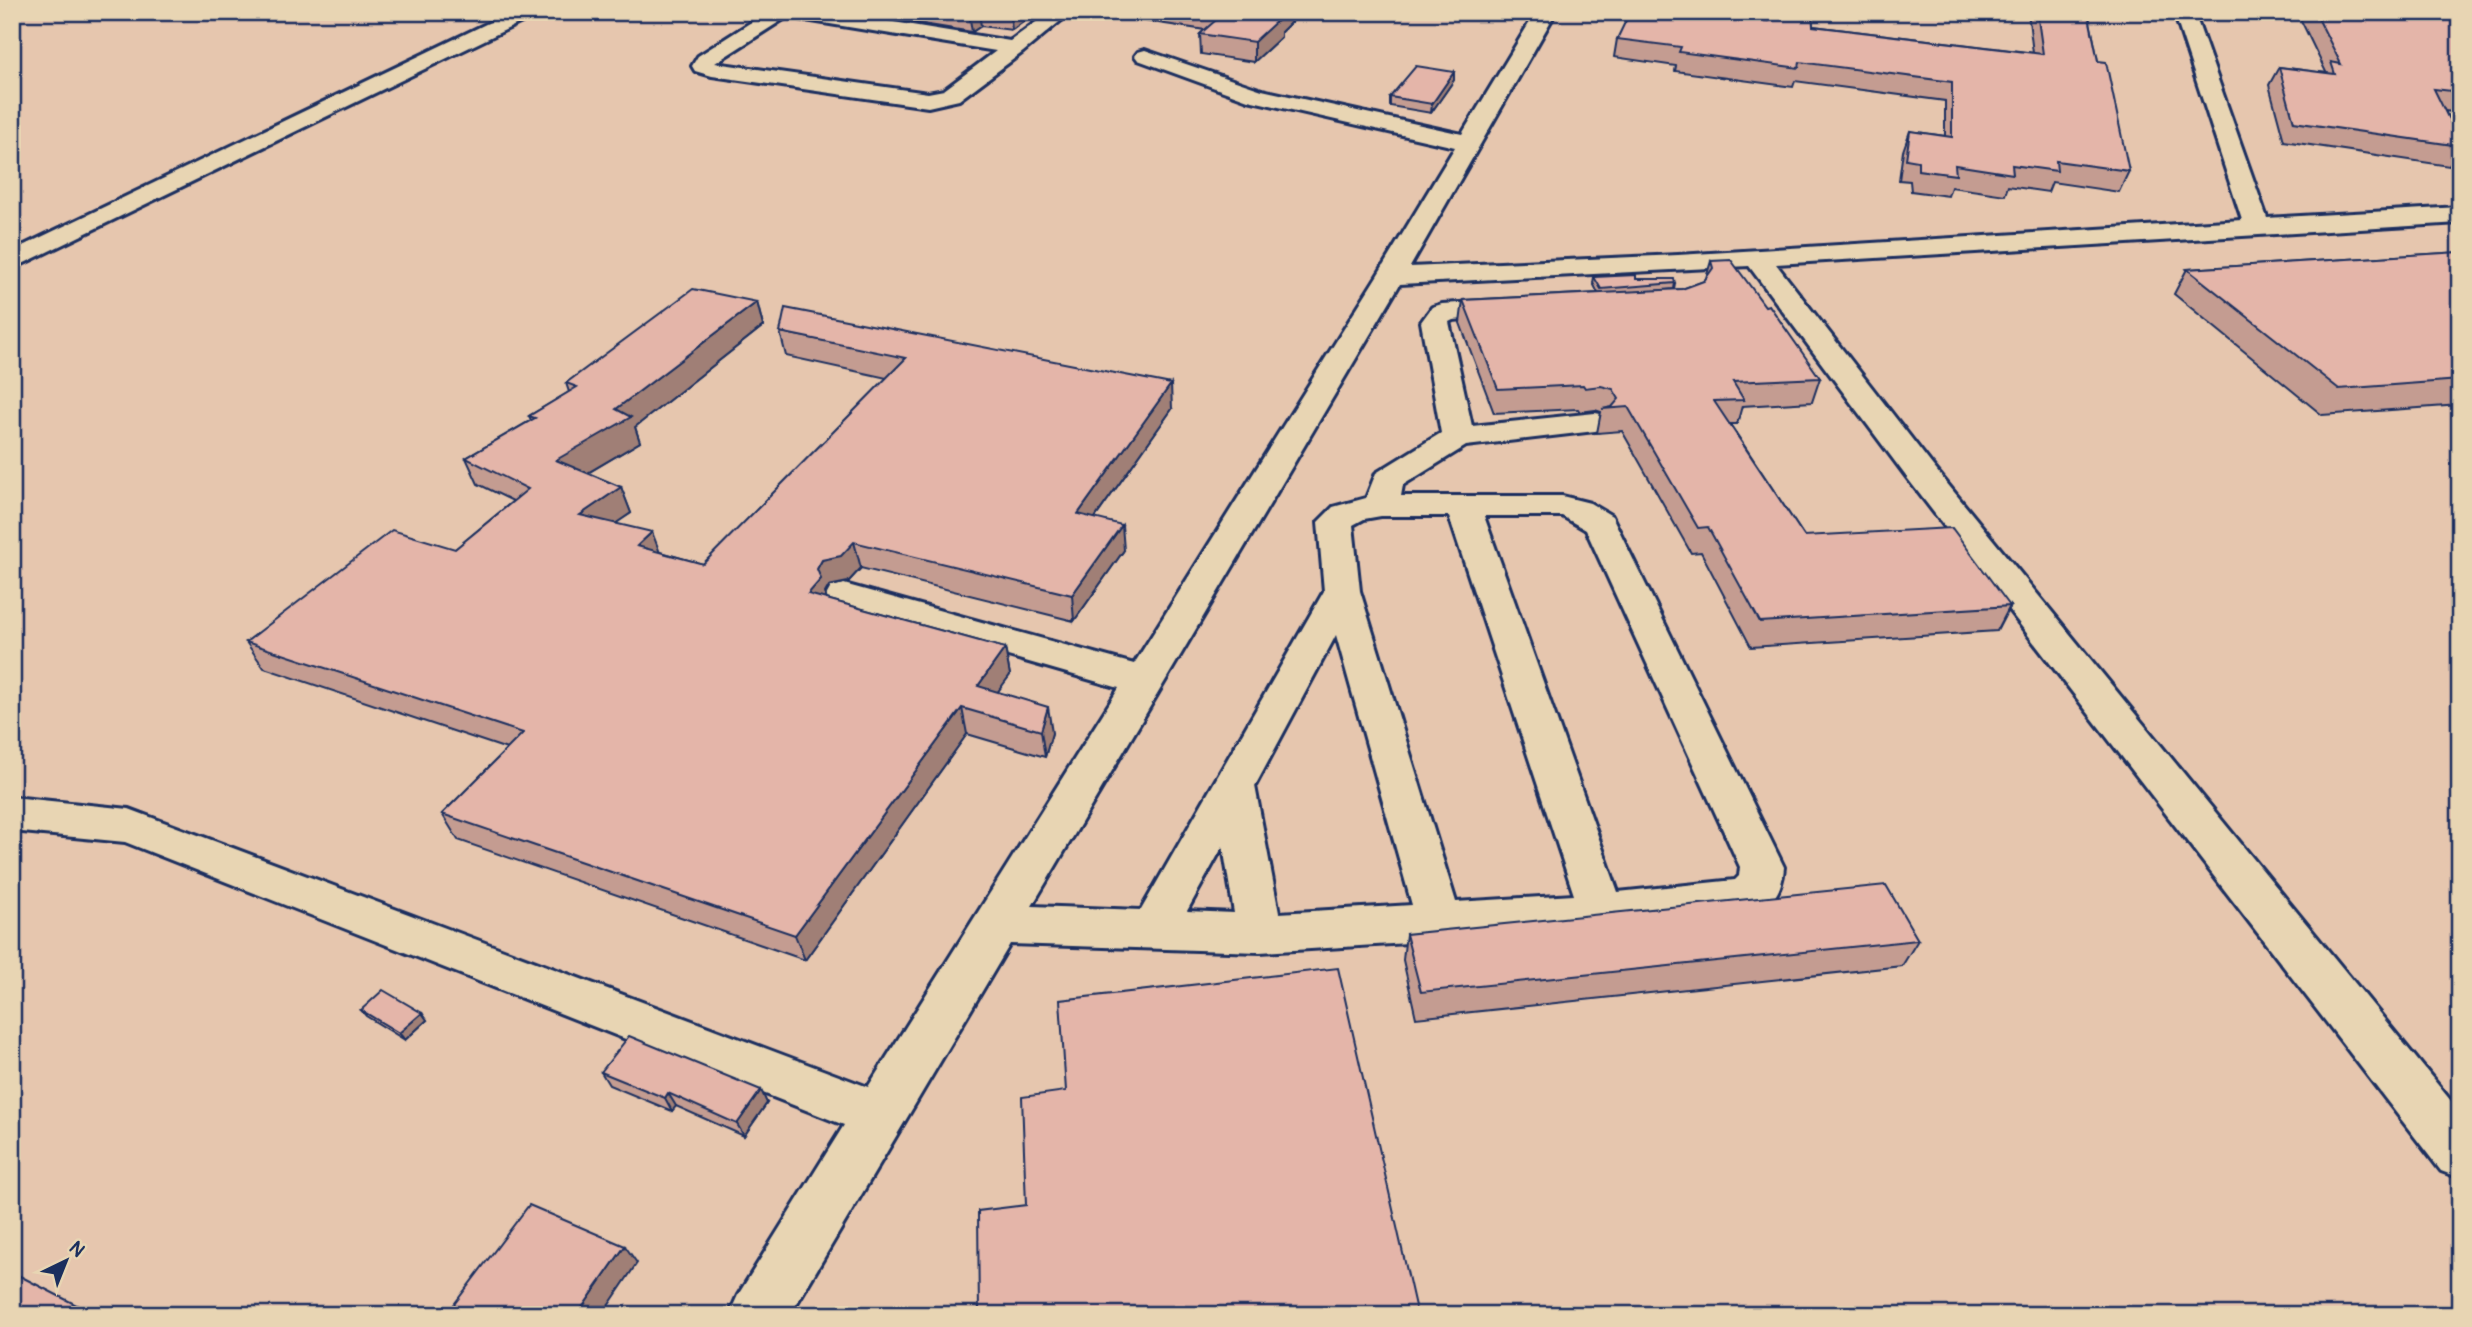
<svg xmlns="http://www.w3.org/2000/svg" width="2472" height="1327" font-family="Pangolin,sans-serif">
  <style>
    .built { fill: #e6c6ae }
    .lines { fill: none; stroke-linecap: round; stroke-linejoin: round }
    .minor-casing { stroke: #1b2f5e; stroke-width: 6 }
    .minor { fill: #e8d5b3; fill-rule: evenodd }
    .wall { fill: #c49c91; stroke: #1b2f5e; stroke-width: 2 }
    .shaded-wall { fill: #a07f76; stroke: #1b2f5e; stroke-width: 2 }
    .building { fill: #e4b5a9; stroke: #1b2f5e; stroke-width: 2 }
  </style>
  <rect width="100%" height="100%" fill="#edd2b3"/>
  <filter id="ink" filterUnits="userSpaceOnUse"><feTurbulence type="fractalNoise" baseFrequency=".0143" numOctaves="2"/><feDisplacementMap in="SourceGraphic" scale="14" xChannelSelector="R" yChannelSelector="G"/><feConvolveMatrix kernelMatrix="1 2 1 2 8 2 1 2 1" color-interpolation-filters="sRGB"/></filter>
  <g filter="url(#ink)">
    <rect class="built" x="12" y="12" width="2448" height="1303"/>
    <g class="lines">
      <g class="minor-casing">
        <g id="minor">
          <polygon points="511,12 537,12 534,16 12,269 12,251"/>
          <path d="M767,12H832L1010,41L1047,14L1055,12L1064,18L1023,52L959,100L928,107L712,76L695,71L692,66L698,56ZM787,17L793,18L996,51L944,90L928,93L715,63Z"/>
          <path d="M1536,12H1556L1410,267L1678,255L2242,220L2174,12H2194L2267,218L2460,207V223L1776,264L1932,465L2460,1112V1178L2441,1171L1908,479L1749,266L1400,284L1032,906L1141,910L1324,591L1318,522L1333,507L1366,498L1376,473L1441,433L1421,322L1432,307L1442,304L1512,300L1522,302L1526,308L1522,314L1453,320L1449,322L1472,426L1595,413L1606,415L1611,422L1606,429L1595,431L1466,446L1403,485L1401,496H1562L1590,503L1612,516L1784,867C1782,894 1771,907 1745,915L1602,931L1260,952L1010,944L790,1315H729L738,1295L844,1125L125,842L12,831V797L129,809L868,1087L1119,688L831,605L826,596L831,587L844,584L1134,664L1377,276L1455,147L1248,100L1138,60L1135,56L1138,52L1145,50L1262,90L1462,134ZM1381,516H1449L1574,895L1456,902L1360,591L1353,525L1364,519ZM1484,516H1562L1586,530L1740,867L1739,876L1735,880L1618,892ZM1336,635L1412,905L1279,913L1255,786ZM1223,846L1234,913L1187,911Z"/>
        </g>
      </g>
      <use href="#minor" class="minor"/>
    </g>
    <g class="wall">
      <polygon points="850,12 1037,12 1012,30 981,26 972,32"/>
      <polygon points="1138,12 1301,12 1281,32 1281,37 1254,62 1201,54 1200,34 1205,30 1139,20"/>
      <polygon points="1766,12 1812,12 1813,26 2033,53 2028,12 2088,12 2098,61 2129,171 2119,192 2052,182 2048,192 2008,186 2005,195 1951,187 1948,196 1911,191 1910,181 1899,180 1903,151 1910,131 1945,136 1945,101 1795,81 1793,87 1675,71 1676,66 1614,57 1617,39 1764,20"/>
      <polygon points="2297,12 2460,12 2460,113 2445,111 2460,142 2460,149 2449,166 2284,141 2269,85 2279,67 2325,73 2326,72"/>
      <polygon points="1454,72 1454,80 1431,113 1390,106 1390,97"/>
      <polygon points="2460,252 2460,405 2322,415 2174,294 2187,269"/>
      <polygon points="1711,261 1820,378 1812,402 1742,406 1737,424 1730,424 1804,536 2010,606 1997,631 1751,647 1701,552 1691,553 1622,431 1597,433 1601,412 1595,410 1580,412 1578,409 1494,413 1460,323 1463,300 1598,293 1593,283 1594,277 1675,283 1674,289 1654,291 1682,289 1704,281 1706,278"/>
      <polygon points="757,302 763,326 635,427 640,442 588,473 621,487 631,513 615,523 660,552 703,564 887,378 786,356 780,332 1172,409 1095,518 1124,550 1074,621 861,568 848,582 829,586 825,593 826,599 1005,648 1010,675 997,692 1052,733 1045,757 967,734 805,960 458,840 442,814 507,749 264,668 246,642 455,549 513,501 478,484 466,458 531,420 529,416 569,392 566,383"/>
      <polygon points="1406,934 1918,940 1902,966 1416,1018 1403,960"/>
      <polygon points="361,1010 422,1013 427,1020 405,1040 366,1016"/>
      <polygon points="601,1072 767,1103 744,1136 676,1106 672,1111 609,1085"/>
    </g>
    <g class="shaded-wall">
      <polygon points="971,12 979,12 981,26 972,32 969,13"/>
      <polygon points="1010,12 1037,12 1012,30"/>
      <polygon points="1282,12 1301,12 1281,32 1281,37 1254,62 1254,42"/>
      <polygon points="1454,72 1454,80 1431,113 1432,104"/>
      <polygon points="757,302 763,326 635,427 640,442 567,485 556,460 616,409"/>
      <polygon points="1171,384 1172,409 1080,539 1078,514"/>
      <polygon points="621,487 631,513 590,541 580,515"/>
      <polygon points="1122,525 1124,550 1074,621 1072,595"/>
      <polygon points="652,532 662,558 637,546"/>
      <polygon points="854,542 861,568 848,582 829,586 825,593 828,605 808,594 817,569 822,560"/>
      <polygon points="1005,648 1010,675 983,712 978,686"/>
      <polygon points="1048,707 1052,733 1045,757 1041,731"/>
      <polygon points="962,708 967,734 805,960 795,935"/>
      <polygon points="422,1013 427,1020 405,1040 399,1033"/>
      <polygon points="761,1090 767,1103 744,1136 737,1124"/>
      <polygon points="668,1093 676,1106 672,1111 665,1098"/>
      <polygon points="625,1246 637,1263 602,1315 577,1315"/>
    </g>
    <g class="building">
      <polygon points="1216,12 1282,12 1277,17 1281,17 1254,42 1200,34 1224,13"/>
      <polygon points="1630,12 1701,12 1768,21 1768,12 1812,12 1813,26 2043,54 2037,12 2088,12 2098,61 2106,62 2129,171 2056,161 2057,171 2012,165 2013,174 1955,165 1956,175 1918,170 1918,161 1906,159 1910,131 1952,137 1952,82 1800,62 1799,68 1679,52 1681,47 1617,39"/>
      <polygon points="2315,12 2460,12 2460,92 2434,89 2460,142 2460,146 2294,122 2279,67 2335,74 2331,62 2341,64"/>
      <polygon points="1416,66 1454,72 1432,104 1390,97"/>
      <polygon points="2460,252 2460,380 2339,389 2187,269"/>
      <polygon points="1731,260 1765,306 1769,305 1820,378 1733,382 1744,400 1714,401 1804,536 1952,528 2010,606 1760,622 1708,527 1698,528 1628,407 1602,409 1612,407 1619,399 1613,389 1601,386 1585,388 1583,385 1498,389 1463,300 1682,289 1704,281 1713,268 1711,261"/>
      <polygon points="1636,275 1636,279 1674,279 1675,283 1601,289 1594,277"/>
      <polygon points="693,289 757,302 616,409 631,417 556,460 621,487 580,515 652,532 637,546 703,564 906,358 780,332 785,308 1171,384 1078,514 1122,525 1072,595 854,542 841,556 822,560 817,569 821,579 808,594 1005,648 978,686 1048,707 1041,731 962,708 795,935 442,814 523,733 246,642 392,530 455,549 528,489 466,458 535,418 529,416 577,387 566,383"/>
      <polygon points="1886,885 1918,940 1421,992 1406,934"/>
      <polygon points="1338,968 1417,1315 979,1315 978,1211 1026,1205 1022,1097 1066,1091 1060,1000"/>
      <polygon points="383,990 422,1013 399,1033 361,1010"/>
      <polygon points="629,1036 761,1090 737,1124 668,1093 665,1098 601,1072"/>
      <polygon points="529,1205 625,1246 577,1315 446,1315"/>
      <polygon points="12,1272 96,1315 12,1315"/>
    </g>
  </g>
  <rect width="2472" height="1327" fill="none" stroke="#e8d5b3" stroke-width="42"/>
  <rect x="21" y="21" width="2430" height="1285" fill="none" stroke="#1b2f5e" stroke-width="2.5" filter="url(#ink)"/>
  <g transform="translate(66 1261) rotate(43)" stroke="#e8d5b3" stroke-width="5" paint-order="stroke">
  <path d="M0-5L12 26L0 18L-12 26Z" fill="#1b2f5e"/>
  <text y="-10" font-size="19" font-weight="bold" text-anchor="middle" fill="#1b2f5e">N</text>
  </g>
</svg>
